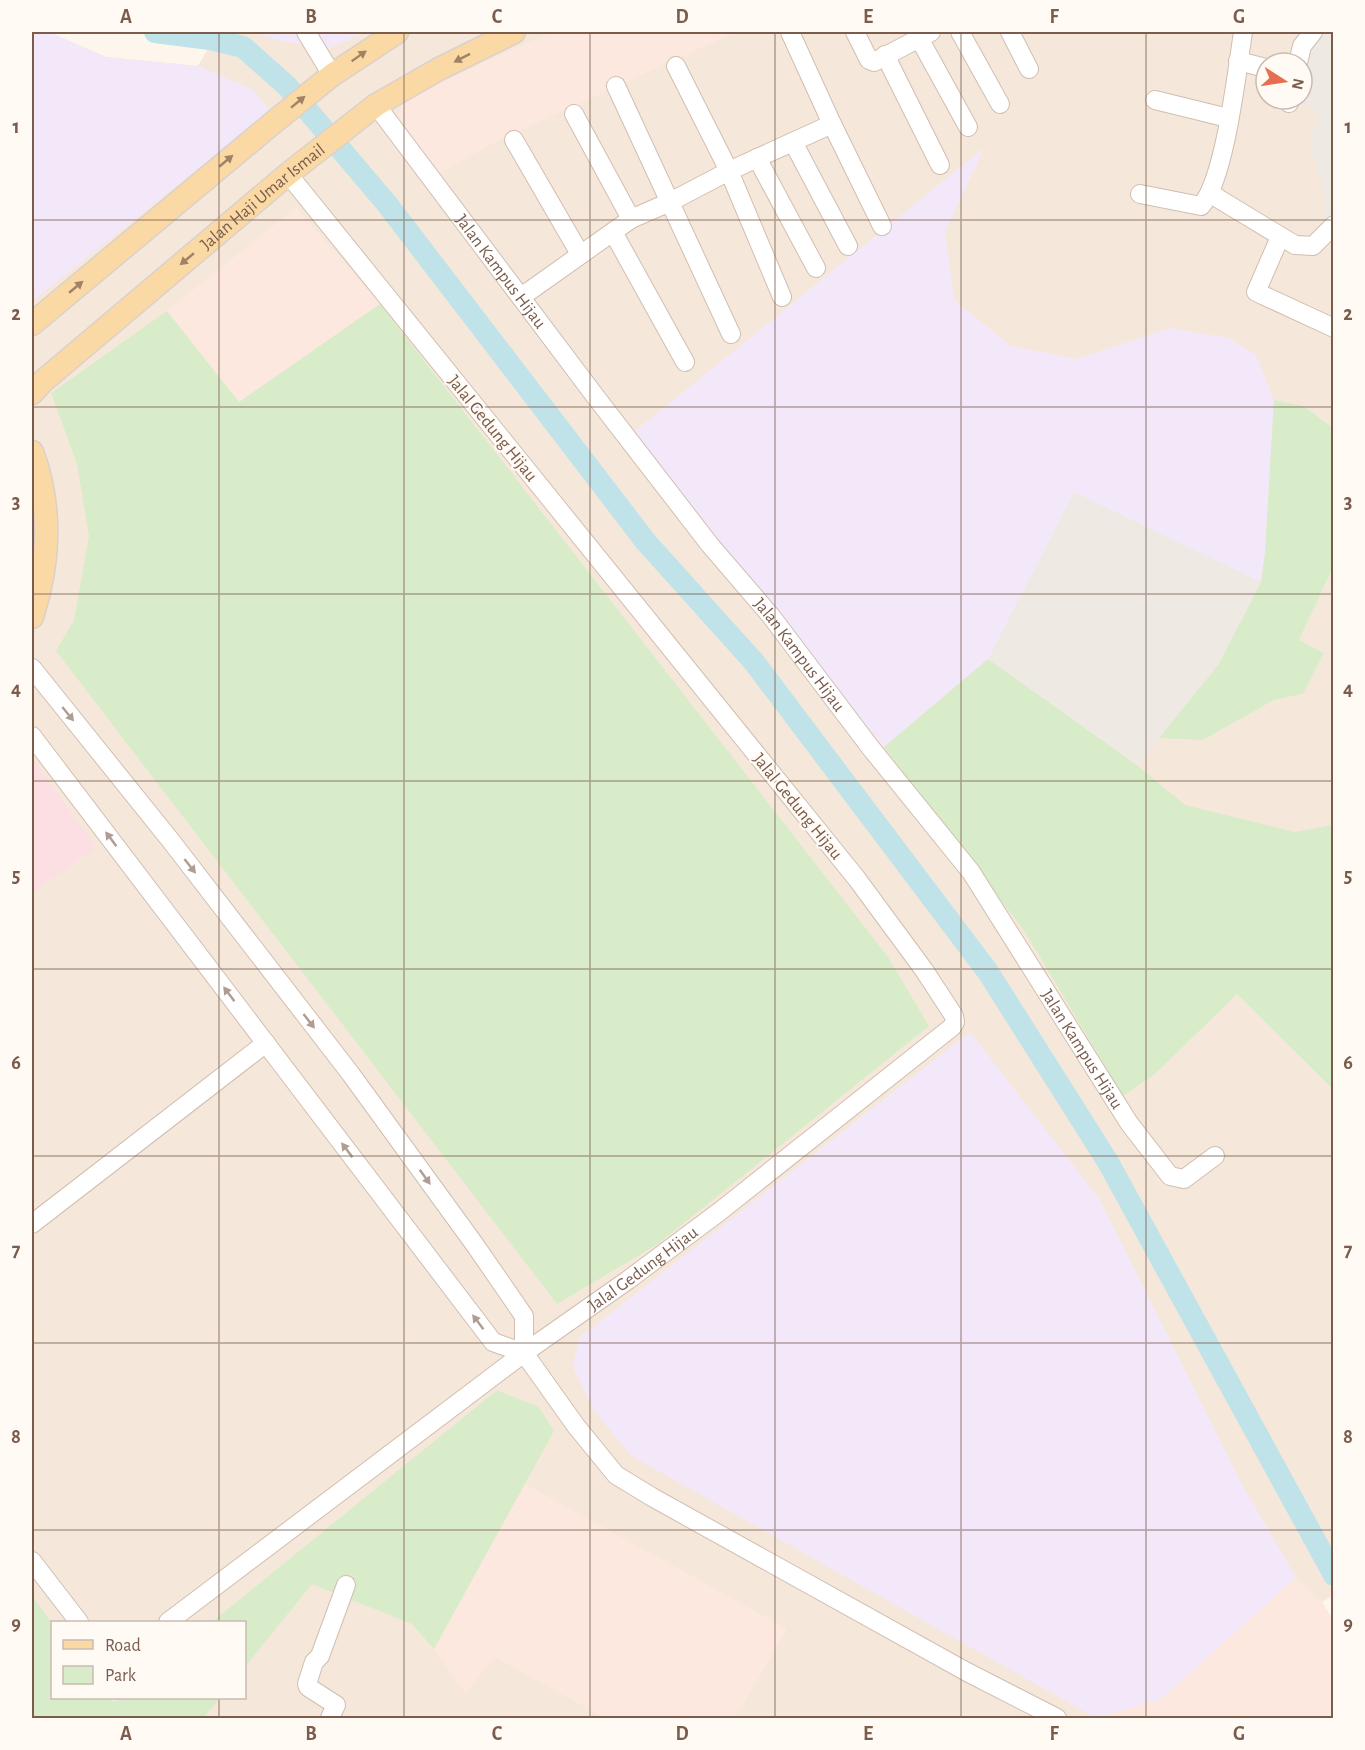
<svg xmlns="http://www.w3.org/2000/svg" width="1365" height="1750" font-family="'Alegreya Sans',sans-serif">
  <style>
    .residential { fill: #f5e8da; fill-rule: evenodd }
    .commercial { fill: #fde8e0 }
    .industrial { fill: #efe9e4 }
    .education { fill: #f3e8fa }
    .medical { fill: #fbdfe3 }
    .green { fill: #d8ecc9 }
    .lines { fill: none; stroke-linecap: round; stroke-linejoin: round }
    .river { stroke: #bfe3e8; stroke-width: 22 }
    .minor-casing { stroke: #d1beb0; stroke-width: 20 }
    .major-casing { stroke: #dad1cd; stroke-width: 25 }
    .minor { stroke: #fff; stroke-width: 18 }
    .major { stroke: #fbd9a5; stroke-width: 22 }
    .oneway { fill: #a18267 }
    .oneway2 { fill: #af9d94 }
    .grid { fill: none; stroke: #7a5c4d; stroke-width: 1.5; stroke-opacity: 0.55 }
    .labels { text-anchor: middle; stroke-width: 4.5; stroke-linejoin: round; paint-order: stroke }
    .street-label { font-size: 18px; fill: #7a5c4d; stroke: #fffaf3 }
    .neatline { fill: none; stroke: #7a5c4d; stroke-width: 2 }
    .grid-label { font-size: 20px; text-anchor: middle; font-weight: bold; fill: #7a5c4d }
  </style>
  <rect width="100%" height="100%" fill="#fdf6ec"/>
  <path class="residential" d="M32,32H49L106,57L198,66L218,32H1323L1304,51L1301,63H1266V99H1291L1290,102L1321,111L1310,142L1324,191V222L1333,226V428L1304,406L1261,582L1203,740L1274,700L1303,694L1299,640L1333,568L1334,1595L1322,1602L1333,1620V1718H32ZM52,1622H244V1698H52Z"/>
  <g class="commercial">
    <polygon points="552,32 736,32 501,139 426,180 397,116 404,99"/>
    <polygon points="296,208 380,304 239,403 167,311"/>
    <polygon points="525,1484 787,1629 735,1718 605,1718 495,1657 465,1693 434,1649"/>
    <polygon points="1296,1577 1321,1602 1333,1620 1333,1718 1096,1718 1161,1699"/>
  </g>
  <g class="industrial">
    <polygon points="1323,32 1333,32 1333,226 1324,222 1324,191 1310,142 1321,111 1290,102 1291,99 1302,99 1304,51"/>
    <polygon points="1074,491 1261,582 1219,664 1138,766 988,659"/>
  </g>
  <g class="education">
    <polygon points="32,32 49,32 106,57 199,66 253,90 270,111 32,301"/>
    <polygon points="253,32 366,32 329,48 281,41"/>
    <polygon points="984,148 945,232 954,300 1011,346 1076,359 1170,328 1228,338 1256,355 1274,400 1265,553 1261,582 1074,492 988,659 884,747 712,533 629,436"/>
    <polygon points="970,1032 1100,1200 1240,1481 1296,1577 1161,1699 1096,1718 632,1456 594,1411 573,1367 579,1338"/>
  </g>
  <polygon class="medical" points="32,758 96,847 32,893"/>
  <g class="green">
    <polygon points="380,304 888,957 929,1026 658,1244 557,1304 56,651 74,620 89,536 77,464 51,393 167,311 239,402"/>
    <polygon points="1274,400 1304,406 1333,428 1333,568 1299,640 1324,653 1303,694 1274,700 1203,740 1159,738 1219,664 1261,582 1265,553"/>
    <polygon points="988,659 1138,766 1185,805 1295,832 1333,825 1333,1089 1237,994 1155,1074 1123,1096 1025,932 884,747"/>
    <polygon points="497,1390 539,1407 554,1431 434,1649 412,1624 312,1584 245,1667 244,1622 212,1622"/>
    <polygon points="32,1596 52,1623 52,1698 110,1698 114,1702 120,1698 220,1698 203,1718 32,1718"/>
  </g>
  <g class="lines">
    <polyline class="river" points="155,32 210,39 243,47 287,86 387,204 646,542 754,662 988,972 1108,1162 1334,1575"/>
    <g class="minor-casing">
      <g id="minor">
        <polyline points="306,32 332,75"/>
        <polyline points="790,32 832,124 882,226"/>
        <polyline points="855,32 869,60 874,62 931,32"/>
        <polyline points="960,32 1000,104"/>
        <polyline points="1010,32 1029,69"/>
        <polyline points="919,38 968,127"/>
        <polyline points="885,55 940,165"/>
        <polyline points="1238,61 1266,68"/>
        <polyline points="1298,63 1302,46 1313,32"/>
        <polyline points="676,66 729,171 782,297"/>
        <polyline points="616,86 731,334"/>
        <polyline points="1155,100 1228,118"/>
        <polyline points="1289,103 1290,99"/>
        <path id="s1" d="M376,105L595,396L710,545L771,616L870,747L971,872L1129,1123L1170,1176L1184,1179L1215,1156"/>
        <polyline points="574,114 631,219"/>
        <polyline points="514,140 580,254"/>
        <polyline points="793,142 848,246"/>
        <polyline points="757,158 816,268"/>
        <polyline points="1211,193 1219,199 1295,245 1313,246 1334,225"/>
        <path d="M1140,194L1201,206C1225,179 1237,71 1243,32"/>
        <polyline points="613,232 685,362"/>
        <polyline points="1280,237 1256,292 1334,328"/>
        <polyline points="521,297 631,219 670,202 729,171 832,124"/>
        <polyline points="32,668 171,841 350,1073 475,1245 524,1316 524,1353 576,1426 616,1475 652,1497 967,1672 1057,1718"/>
        <polyline points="32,736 493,1342 524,1353"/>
        <polyline points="32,1224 266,1043"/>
        <polyline points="32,1561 79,1622"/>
        <path id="s2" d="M168,1622L524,1353L628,1280L719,1212L952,1027L955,1022L954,1016L924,970L857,879L288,174"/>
        <polyline points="330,1718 336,1705 308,1687 307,1684 314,1662 320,1656 346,1585"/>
      </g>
    </g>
    <g class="major-casing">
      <g id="major">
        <polyline points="32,324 274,122 332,75 397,32"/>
        <path id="s3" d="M32,393L42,382L288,174L376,105L439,69L514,32"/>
        <path d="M32,452C52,505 50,563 32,617"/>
      </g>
    </g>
    <use href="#minor" class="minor"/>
    <use href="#major" class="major"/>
  </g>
  <defs><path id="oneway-solid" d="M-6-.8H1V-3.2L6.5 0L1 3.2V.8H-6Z" transform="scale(1.5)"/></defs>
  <g class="oneway">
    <use href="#oneway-solid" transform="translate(359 56) rotate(-35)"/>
    <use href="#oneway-solid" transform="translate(462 58) rotate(153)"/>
    <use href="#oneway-solid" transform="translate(298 102) rotate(-39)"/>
    <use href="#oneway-solid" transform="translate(226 161) rotate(-40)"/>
    <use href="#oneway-solid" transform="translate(187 259) rotate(140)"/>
    <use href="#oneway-solid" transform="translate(76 287) rotate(-40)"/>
  </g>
  <g class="oneway2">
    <use href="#oneway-solid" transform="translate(68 714) rotate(51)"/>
    <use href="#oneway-solid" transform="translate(111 839) rotate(-127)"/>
    <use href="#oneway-solid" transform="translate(190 866) rotate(52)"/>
    <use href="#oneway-solid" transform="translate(229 994) rotate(-127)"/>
    <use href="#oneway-solid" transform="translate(309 1021) rotate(52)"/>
    <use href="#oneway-solid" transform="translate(347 1150) rotate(-127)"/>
    <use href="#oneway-solid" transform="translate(425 1177) rotate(54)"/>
    <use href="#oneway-solid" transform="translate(478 1322) rotate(-127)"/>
  </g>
  <path class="grid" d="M219,32V1622M404,32V1718M590,32V1718M775,32V1718M961,32V1718M1146,32V1718M32,220H1334M32,407H1334M32,594H1334M32,781H1334M32,969H1334M32,1156H1334M32,1343H1334M32,1530H1334M219,1698V1718"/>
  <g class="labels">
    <g class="street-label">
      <text dy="6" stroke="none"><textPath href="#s3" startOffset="303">Jalan Haji Umar Ismail</textPath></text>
      <text dy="6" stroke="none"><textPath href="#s1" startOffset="208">Jalan Kampus Hijau</textPath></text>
      <text transform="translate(493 428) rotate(51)" y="6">Jalal Gedung Hijau</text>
      <text dy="6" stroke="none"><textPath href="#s1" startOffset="694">Jalan Kampus Hijau</textPath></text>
      <text transform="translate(798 806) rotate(51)" y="6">Jalal Gedung Hijau</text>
      <text dy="6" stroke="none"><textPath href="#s1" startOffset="1180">Jalan Kampus Hijau</textPath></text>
      <text dy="6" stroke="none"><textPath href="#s2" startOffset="592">Jalal Gedung Hijau</textPath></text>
    </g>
  </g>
  <rect width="1365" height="1750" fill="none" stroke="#fffaf3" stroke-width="66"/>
  <rect x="51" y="1621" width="195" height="78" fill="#fffaf3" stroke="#cabbb1" stroke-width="1.5"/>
  <rect x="63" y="1640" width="30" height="9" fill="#fbd9a5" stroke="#cabbb1" stroke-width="1.5"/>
  <text x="105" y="1651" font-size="18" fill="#7a5c4d">Road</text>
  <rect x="63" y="1666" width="30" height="18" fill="#d8ecc9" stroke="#cabbb1" stroke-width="1.5"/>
  <text x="105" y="1681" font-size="18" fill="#7a5c4d">Park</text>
  <g transform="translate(1284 81) rotate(102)"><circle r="28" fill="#fffaf3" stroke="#cabbb1" stroke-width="1.5"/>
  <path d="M0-4.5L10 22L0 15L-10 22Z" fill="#e76f51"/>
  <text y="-9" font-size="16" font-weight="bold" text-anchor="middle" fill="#7a5c4d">N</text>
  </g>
  <rect x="33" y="33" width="1299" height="1684" class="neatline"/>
  <g class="grid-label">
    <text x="126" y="23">A</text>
    <text x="311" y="23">B</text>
    <text x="497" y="23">C</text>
    <text x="682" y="23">D</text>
    <text x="868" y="23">E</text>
    <text x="1054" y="23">F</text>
    <text x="1239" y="23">G</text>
    <text x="16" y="133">1</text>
    <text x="1348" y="133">1</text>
    <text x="16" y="320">2</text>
    <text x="1348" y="320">2</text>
    <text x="16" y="508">3</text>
    <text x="1348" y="508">3</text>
    <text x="16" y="695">4</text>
    <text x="1348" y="695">4</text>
    <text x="16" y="882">5</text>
    <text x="1348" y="882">5</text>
    <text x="16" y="1069">6</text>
    <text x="1348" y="1069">6</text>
    <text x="16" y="1256">7</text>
    <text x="1348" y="1256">7</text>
    <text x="16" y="1443">8</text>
    <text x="1348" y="1443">8</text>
    <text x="16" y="1630">9</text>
    <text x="1348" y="1630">9</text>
    <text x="126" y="1740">A</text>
    <text x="311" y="1740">B</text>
    <text x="497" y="1740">C</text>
    <text x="682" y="1740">D</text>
    <text x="868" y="1740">E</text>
    <text x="1054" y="1740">F</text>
    <text x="1239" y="1740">G</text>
  </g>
</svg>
